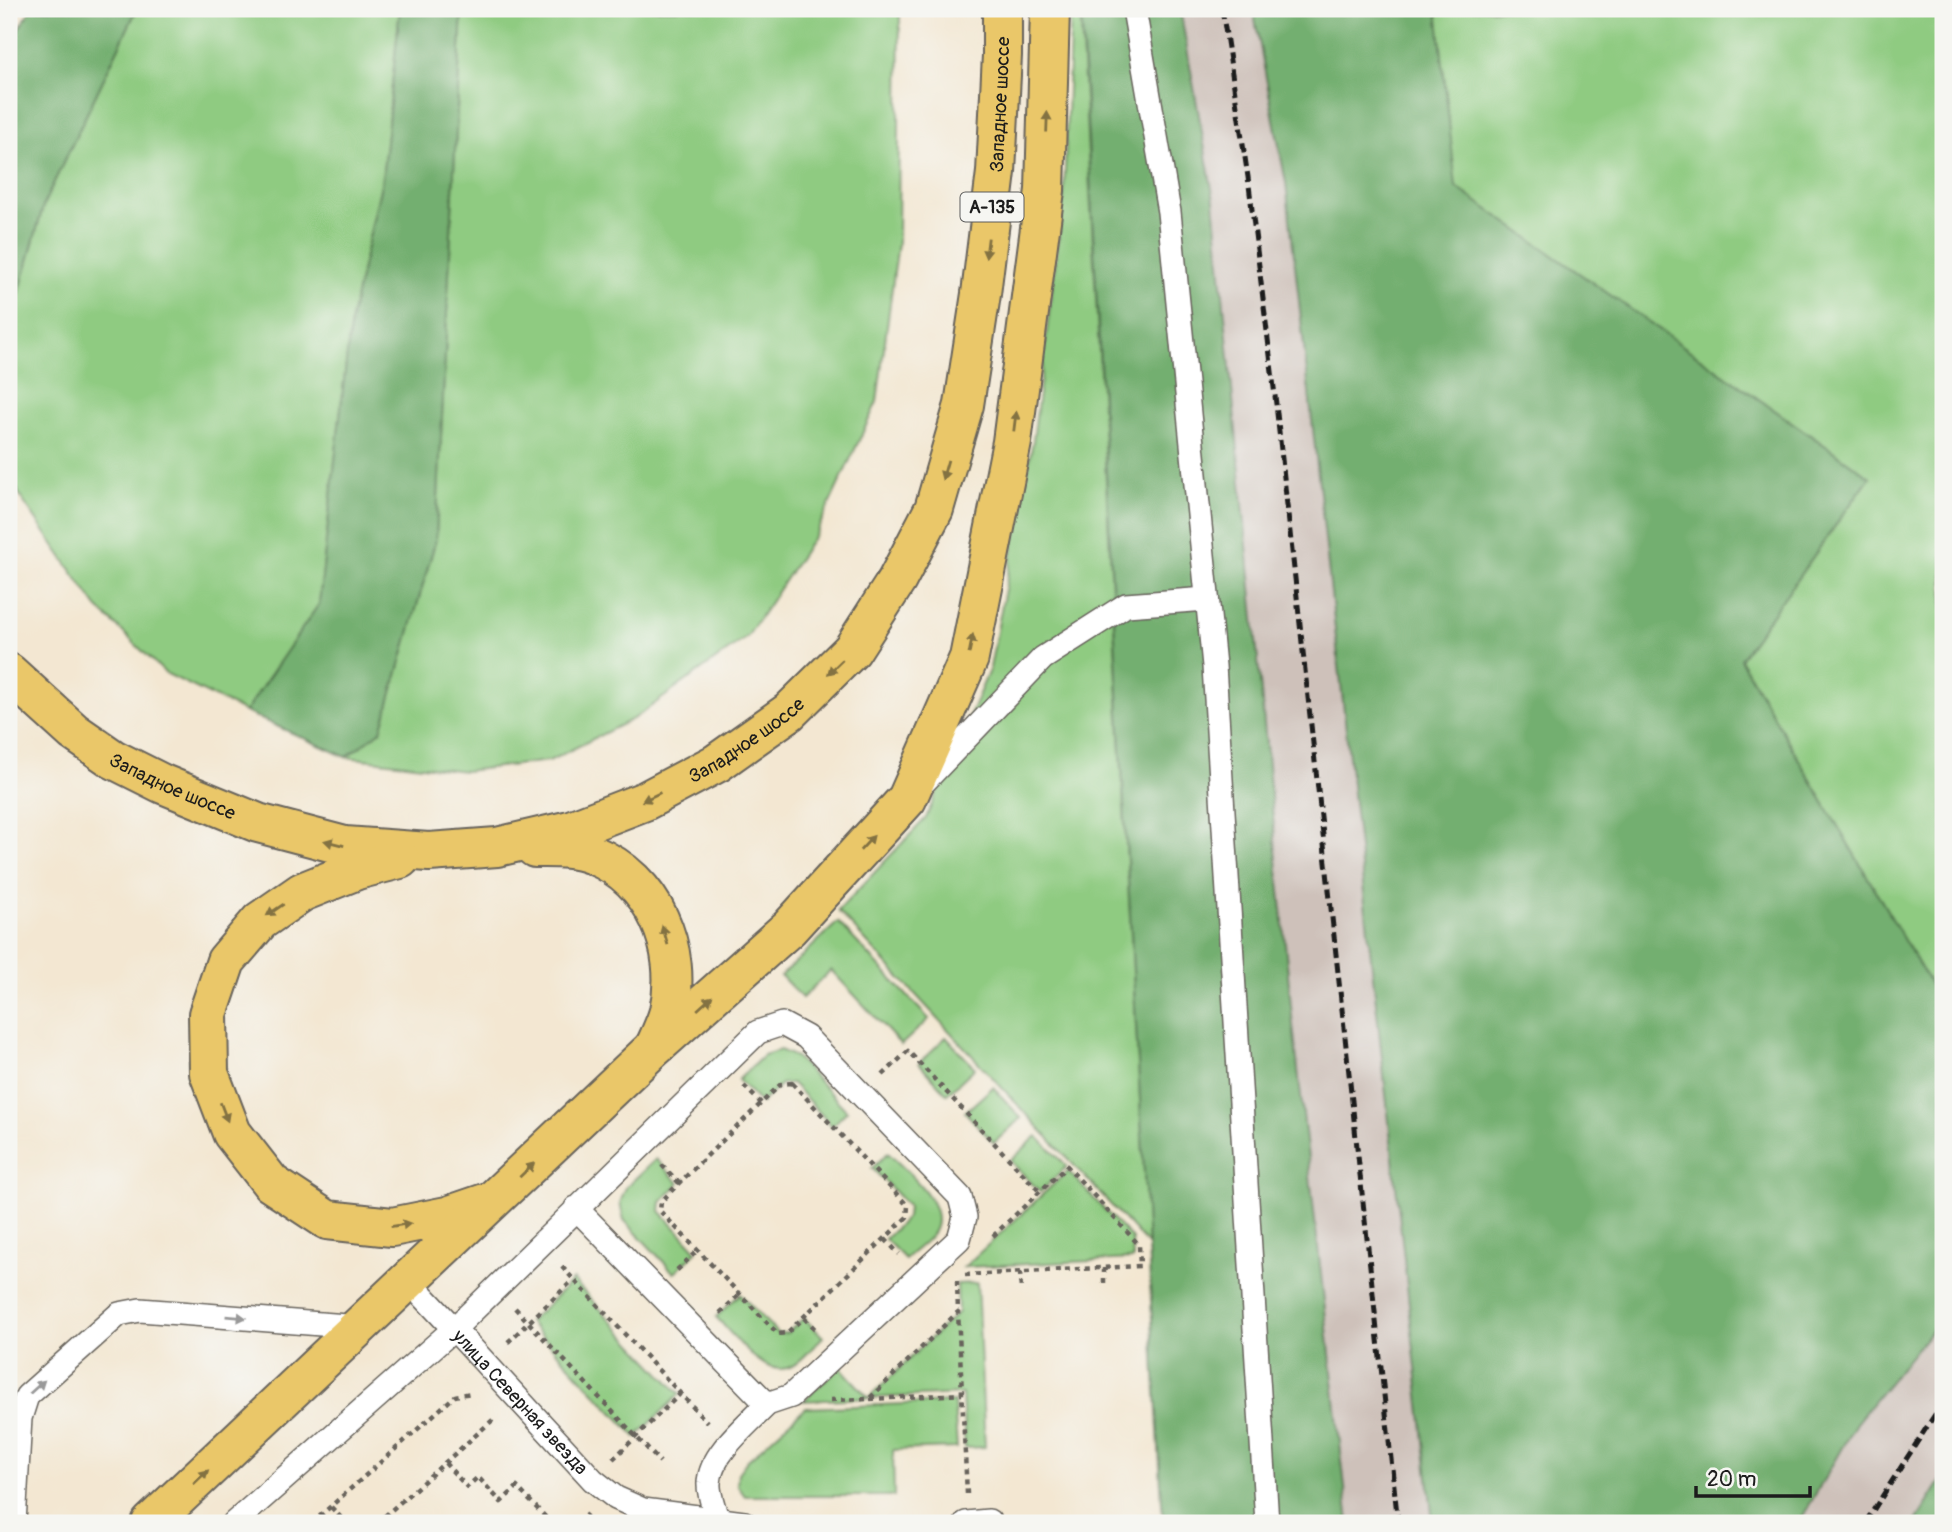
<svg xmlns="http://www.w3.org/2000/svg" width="1952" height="1532" font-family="Pangolin,sans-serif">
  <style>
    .industrial { fill: #cec1ba }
    .green { fill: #8fcb81; stroke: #56744e; stroke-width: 2 }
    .forest { fill: #73af6f; stroke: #486646; stroke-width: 2 }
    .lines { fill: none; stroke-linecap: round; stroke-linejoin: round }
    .service-casing { stroke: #67635c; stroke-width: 26 }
    .trunk-casing { stroke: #67635c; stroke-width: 42 }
    .path { stroke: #67635c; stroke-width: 4.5; stroke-dasharray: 5 5; stroke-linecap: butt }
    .service { stroke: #fff; stroke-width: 23 }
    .trunk { stroke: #eac769; stroke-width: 38 }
    .rail { stroke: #1c1c1c; stroke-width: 5; stroke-dasharray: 10 5; stroke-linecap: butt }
    .oneway { fill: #837242 }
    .oneway2 { fill: #999 }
    .labels { text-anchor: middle; stroke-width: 5; stroke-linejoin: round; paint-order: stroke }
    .shield { fill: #f6f6f2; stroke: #5d5d5c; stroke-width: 2 }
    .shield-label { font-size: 18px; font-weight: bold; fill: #1c1c1c }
    .street-label { font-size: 19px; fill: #1c1c1c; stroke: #f6f6f2 }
  </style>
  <rect width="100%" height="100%" fill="#f6f6f2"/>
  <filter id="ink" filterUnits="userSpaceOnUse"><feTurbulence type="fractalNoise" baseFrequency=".0143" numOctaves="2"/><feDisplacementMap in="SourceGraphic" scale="14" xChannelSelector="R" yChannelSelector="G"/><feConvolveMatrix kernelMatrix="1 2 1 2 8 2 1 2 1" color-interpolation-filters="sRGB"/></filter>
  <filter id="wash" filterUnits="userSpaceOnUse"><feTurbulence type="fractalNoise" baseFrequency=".00686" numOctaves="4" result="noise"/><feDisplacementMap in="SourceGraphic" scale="28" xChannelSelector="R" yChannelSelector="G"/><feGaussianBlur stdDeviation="1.57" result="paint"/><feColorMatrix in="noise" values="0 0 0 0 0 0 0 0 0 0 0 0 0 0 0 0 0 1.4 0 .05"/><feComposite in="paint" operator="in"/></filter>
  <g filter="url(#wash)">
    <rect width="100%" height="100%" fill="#f3e7d2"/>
    <g class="industrial">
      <polygon points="1180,9 1253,9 1286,183 1433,1523 1349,1523 1291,1003 1214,200"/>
      <polygon points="1943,1316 1943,1478 1915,1523 1799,1523 1856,1423"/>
    </g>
    <g class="green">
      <polygon points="137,9 400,9 382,180 351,319 319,604 245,712 165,673 97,607 21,498 9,472 9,330 44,203"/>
      <polygon points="462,9 900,9 898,243 877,402 816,533 747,637 635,718 549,761 465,771 346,757 381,731 436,539"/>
      <polygon points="1071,9 1080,9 1148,1245 838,911 926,818 990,668 1033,441 1064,195"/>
      <polygon points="1437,9 1943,9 1943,1006 1740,659 1870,477 1455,187"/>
      <polygon points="838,922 929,1019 901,1045 831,970 802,998 781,976"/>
      <polygon points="946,1037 975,1068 947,1094 919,1063"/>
      <polygon points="780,1050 796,1057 847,1111 832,1126 792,1083 781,1084 761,1103 738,1080 764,1055"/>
      <polygon points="993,1087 1021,1118 994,1143 965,1112"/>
      <polygon points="1037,1136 1067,1166 1040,1192 1010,1161"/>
      <path d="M888,1153C905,1170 951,1206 933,1233C926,1243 913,1251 905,1259L885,1239L907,1217L908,1206L872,1168Z"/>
      <polygon points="656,1159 679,1183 661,1202 660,1211 697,1251 674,1273 624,1220 620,1203 626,1187"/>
      <polygon points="1068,1171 1132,1239 1133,1259 964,1267"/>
      <polygon points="573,1280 680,1394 636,1437 529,1322"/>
      <polygon points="977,1283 985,1447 965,1448 962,1394 803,1401 840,1367 869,1398 958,1312 957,1284"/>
      <path d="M740,1294L778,1334L787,1333L804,1318L823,1337C813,1346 802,1362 790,1367C763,1379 733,1334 716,1317Z"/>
      <polygon points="954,1402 957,1448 893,1450 894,1496 745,1496 737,1485 738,1473 747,1461 805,1408"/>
    </g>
    <g class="forest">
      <polygon points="31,9 137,9 44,203 9,330 9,45"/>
      <polygon points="400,9 462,9 436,539 381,731 346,757 245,712 319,604 351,318 382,180"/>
      <polygon points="1081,9 1180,9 1214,200 1292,1016 1349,1523 1163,1523"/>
      <polygon points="1253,9 1437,9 1456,187 1870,477 1740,659 1943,1006 1943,1316 1856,1423 1799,1523 1433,1523 1286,183"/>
      <polygon points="1943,1478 1943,1523 1915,1523"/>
    </g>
  </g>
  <g filter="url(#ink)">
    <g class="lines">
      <g class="service-casing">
        <g id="service">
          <polyline points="1134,9 1169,212 1214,666 1267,1523"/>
          <polyline points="924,782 1043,658 1126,605 1207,599"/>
          <polyline points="409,1281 454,1329 758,1032 782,1024 806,1037 960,1197 965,1217 959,1239 791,1396 767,1404 576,1208"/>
          <path d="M717,1520C715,1509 708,1494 709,1483C710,1454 748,1424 767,1404"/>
          <polyline points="14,1523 20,1418 27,1396 119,1314 140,1310 360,1327"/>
          <path id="s1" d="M234,1523L454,1329L593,1480L616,1498L643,1510L744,1523"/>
          <polyline points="966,1523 989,1521"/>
        </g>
      </g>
      <g class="trunk-casing">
        <g id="trunk">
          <path id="s2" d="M9,673L74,732L113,759L163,784L258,823L345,846L429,852L497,847L570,830L645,801L717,763L789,712L852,650L897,580L934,509L964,405L981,294L996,172L1002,55V9"/>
          <path d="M535,848C554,848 575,847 593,855C654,879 683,949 669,1011C666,1023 660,1035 655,1046"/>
          <polyline points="400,859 357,870 302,892 260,921 226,961 208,1014 209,1073 232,1133 271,1183 327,1220 392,1227 447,1216 485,1203"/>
          <polyline points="151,1523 654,1048 789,928 907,799 969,658 1012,442 1045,190 1050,9"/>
        </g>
      </g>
      <g class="path">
        <polyline points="883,1075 908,1051 1040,1192"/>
        <polygon points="792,1083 908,1206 907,1217 787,1333 778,1334 660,1211 661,1202 679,1183 781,1084"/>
        <polyline points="744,1086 761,1103"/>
        <polyline points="662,1165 679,1183"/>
        <polyline points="885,1239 899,1254"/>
        <polyline points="562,1267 707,1422"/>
        <polyline points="1104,1268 1104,1287"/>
        <polyline points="677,1270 697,1251"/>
        <polyline points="1020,1272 1021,1291"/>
        <polyline points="965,1275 1140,1266 1139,1245 1067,1166 993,1236"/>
        <polyline points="957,1281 958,1312"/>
        <polyline points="515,1308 660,1462"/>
        <polyline points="720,1313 740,1294"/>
        <polyline points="804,1318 818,1332"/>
        <polyline points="508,1342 573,1280"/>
        <polyline points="870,1399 962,1394"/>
        <polyline points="831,1400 869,1399 958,1312 967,1494"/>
        <polyline points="613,1459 680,1394"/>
        <polyline points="445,1463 467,1487 478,1477 501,1502 517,1487 551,1523"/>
        <polyline points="331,1507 346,1523"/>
        <polyline points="312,1523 455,1396 471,1393"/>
        <polyline points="377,1523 495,1418"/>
        <polyline points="578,1523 587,1514"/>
      </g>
      <use href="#service" class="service"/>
      <use href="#trunk" class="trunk"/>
      <g class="rail">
        <polyline points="1222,9 1248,177 1276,404 1398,1523"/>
        <polyline points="1865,1523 1943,1402"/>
      </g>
    </g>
    <defs><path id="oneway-solid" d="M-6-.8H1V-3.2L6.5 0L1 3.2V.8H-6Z" transform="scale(1.75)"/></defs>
    <g class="oneway">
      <use href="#oneway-solid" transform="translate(1047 122) rotate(-88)"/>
      <use href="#oneway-solid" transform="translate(987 248) rotate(97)"/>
      <use href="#oneway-solid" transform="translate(1015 421) rotate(-83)"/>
      <use href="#oneway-solid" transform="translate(945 470) rotate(106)"/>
      <use href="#oneway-solid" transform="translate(971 644) rotate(-79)"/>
      <use href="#oneway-solid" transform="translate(835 667) rotate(136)"/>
      <use href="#oneway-solid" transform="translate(651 797) rotate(154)"/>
      <use href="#oneway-solid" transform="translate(334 843) rotate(-166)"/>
      <use href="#oneway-solid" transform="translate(867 843) rotate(-47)"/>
      <use href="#oneway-solid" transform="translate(275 910) rotate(146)"/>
      <use href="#oneway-solid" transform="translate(665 935) rotate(-106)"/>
      <use href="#oneway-solid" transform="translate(705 1003) rotate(-42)"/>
      <use href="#oneway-solid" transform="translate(224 1112) rotate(69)"/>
      <use href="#oneway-solid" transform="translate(527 1170) rotate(-44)"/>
      <use href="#oneway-solid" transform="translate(401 1225) rotate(-9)"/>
      <use href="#oneway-solid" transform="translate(201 1477) rotate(-43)"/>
    </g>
    <g class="oneway2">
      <use href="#oneway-solid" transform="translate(236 1317) rotate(5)"/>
      <use href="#oneway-solid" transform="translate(37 1387) rotate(-42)"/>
    </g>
  </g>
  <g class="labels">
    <rect class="shield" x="960.5" y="192.5" width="63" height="29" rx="5"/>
    <g class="shield-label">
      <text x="992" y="213">А-135</text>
    </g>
    <g class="street-label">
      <text dy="7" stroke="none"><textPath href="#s2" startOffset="1524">Западное шоссе</textPath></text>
      <text dy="7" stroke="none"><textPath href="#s2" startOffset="810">Западное шоссе</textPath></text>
      <text dy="7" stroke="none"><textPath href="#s2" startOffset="201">Западное шоссе</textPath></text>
      <text dy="7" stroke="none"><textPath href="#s1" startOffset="392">улица Северная звезда</textPath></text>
    </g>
  </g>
  <rect width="1952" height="1532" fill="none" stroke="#f6f6f2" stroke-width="35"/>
  <path d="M1696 1486v10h114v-10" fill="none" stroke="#1c1c1c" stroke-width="3.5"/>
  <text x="1707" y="1486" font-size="21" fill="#1c1c1c" stroke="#f6f6f2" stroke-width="5" paint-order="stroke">20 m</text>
</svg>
